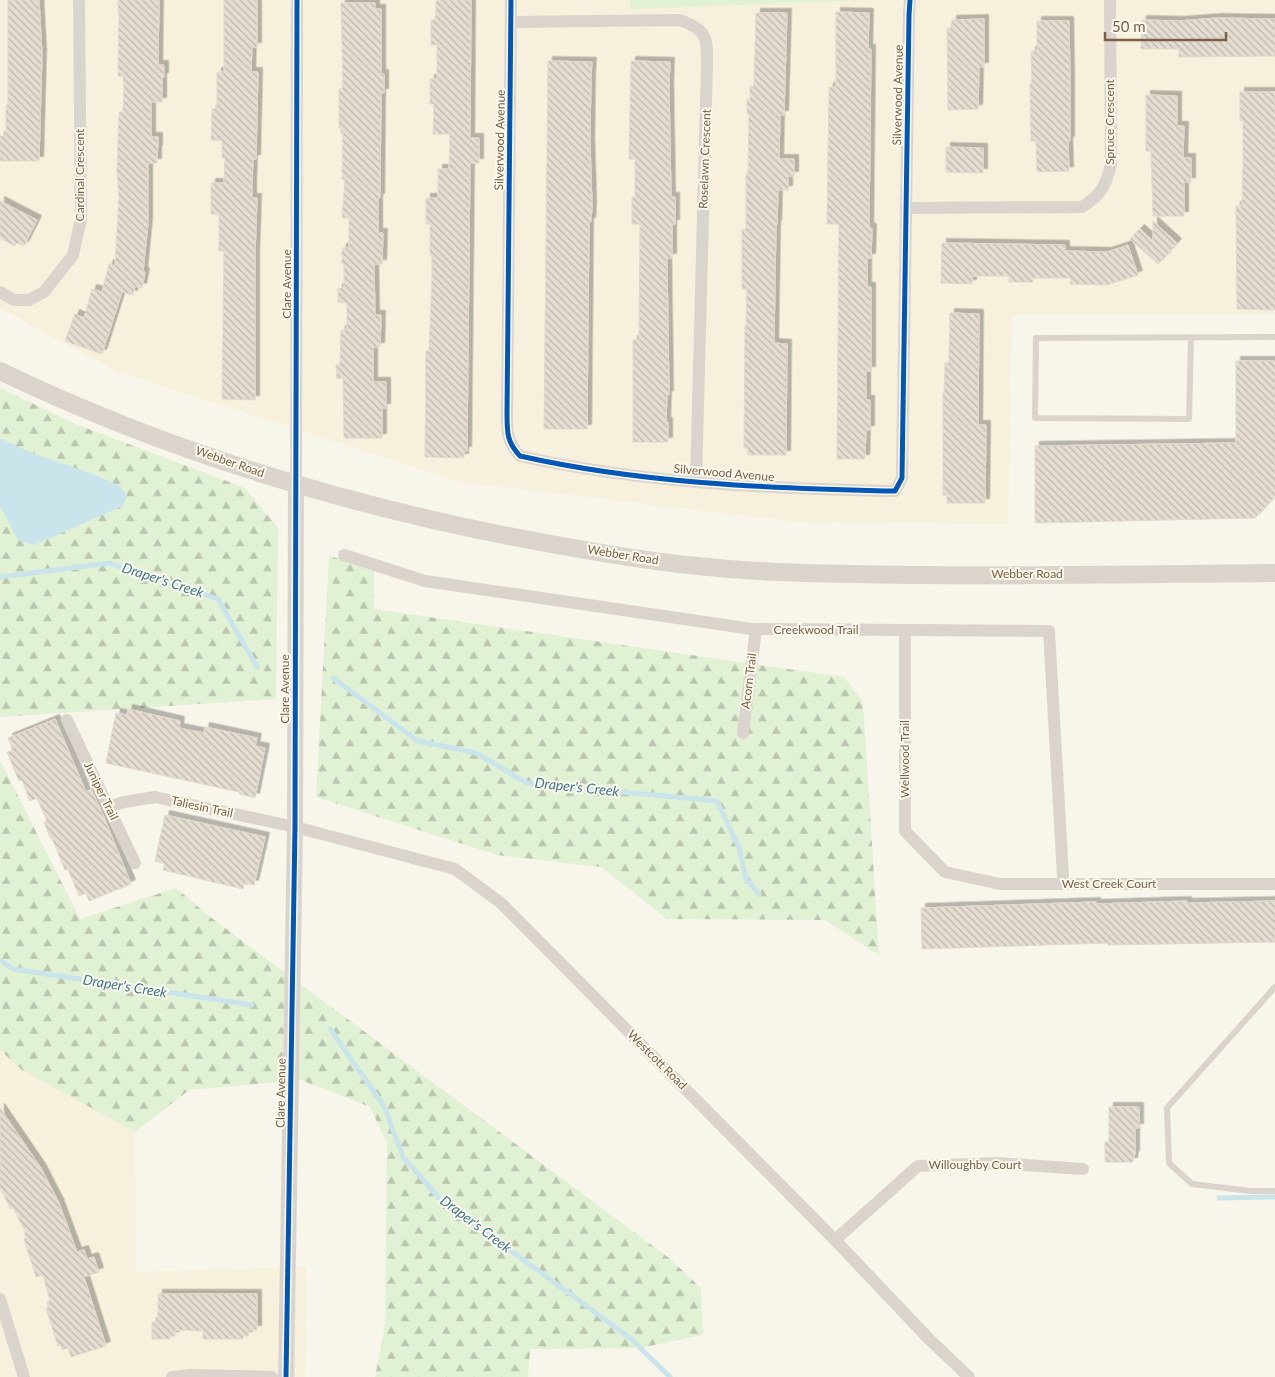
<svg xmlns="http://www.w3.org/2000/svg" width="1275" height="1377" font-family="Lato,sans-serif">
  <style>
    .residential { fill: #f7f0dd }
    .green { fill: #e1f1d4 }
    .forest { fill: url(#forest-firs) }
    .water { fill: #cae4eb }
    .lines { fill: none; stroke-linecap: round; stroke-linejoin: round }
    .stream { stroke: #cae4eb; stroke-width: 5 }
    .building { fill: url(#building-back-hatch); stroke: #e2d9cc; filter: url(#shadow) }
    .service { stroke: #dbd4cc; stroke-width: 6 }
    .minor { stroke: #dbd4cc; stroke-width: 12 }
    .tertiary { stroke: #dbd4cc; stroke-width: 16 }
    .secondary { stroke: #dbd4cc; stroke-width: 18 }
    .cycleway-casing { stroke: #fffaed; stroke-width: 8 }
    .cycleway { stroke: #0057b8; stroke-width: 5 }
    .labels { text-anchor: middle; stroke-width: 4; stroke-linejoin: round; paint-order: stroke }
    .street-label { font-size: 12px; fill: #7b5f47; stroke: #fffaed }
    .water-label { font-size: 14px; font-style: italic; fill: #3d7990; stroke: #fffaed }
  </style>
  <defs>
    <pattern id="forest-firs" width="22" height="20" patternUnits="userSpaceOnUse" patternTransform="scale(1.25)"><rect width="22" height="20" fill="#e1f1d4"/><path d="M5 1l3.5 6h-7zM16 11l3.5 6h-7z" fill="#bbc6ae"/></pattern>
    <pattern id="building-back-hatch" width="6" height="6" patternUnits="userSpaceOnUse" patternTransform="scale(1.25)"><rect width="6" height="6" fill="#e5ddd1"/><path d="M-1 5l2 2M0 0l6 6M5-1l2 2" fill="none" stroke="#bfb6ab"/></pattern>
    <filter id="shadow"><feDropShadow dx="4.5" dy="-4.5" stdDeviation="0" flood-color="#0004"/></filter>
  </defs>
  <rect width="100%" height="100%" fill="#f8f5eb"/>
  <g class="residential">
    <polygon points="0,0 1275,0 1275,315 1012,315 1008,524 798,522 461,482 118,372 0,308"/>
    <polygon points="0,1050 22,1070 135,1132 136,1272 306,1267 305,1377 0,1377"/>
  </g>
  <polygon class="green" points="630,0 870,0 630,9"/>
  <g class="forest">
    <polygon points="0,388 78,425 245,488 278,528 276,699 0,717"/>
    <polygon points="329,556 374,568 374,609 844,677 863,702 879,955 825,920 667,919 601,867 497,855 316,797"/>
    <polygon points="0,760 80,919 176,888 209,916 669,1258 701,1288 703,1335 639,1348 530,1349 528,1377 375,1377 385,1325 387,1143 370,1107 301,1080 189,1090 135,1132 22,1070 0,1050"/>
  </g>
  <polygon class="water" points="0,438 32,453 93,474 120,486 127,496 123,506 34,545 18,540 0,506"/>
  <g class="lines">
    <g class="stream">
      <polyline points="0,577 109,563 218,599 257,667"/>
      <polyline points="333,678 418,741 476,753 527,783 717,801 739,848 746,879 759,894"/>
      <polyline points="0,960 13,969 252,1005"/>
      <polyline points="330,1029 384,1106 403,1157 439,1198 630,1338 670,1377"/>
      <polyline points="1219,1198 1275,1197"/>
    </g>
  </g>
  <g class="building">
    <polygon points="8,0 39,0 42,54 39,161 0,161 0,136 6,136 6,105 8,105"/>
    <polygon points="118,0 159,0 158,65 164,65 164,77 162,77 162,102 151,102 151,137 158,137 158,150 157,150 157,163 148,163 148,223 143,272 145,272 142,288 135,286 133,295 122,292 102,354 65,341 75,314 84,318 92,289 102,292 109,264 115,266 119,197 117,171 119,112 123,112 124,89 123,76 118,76 119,12 118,12"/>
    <polygon points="224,0 257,0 257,47 252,47 251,72 258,72 256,159 253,159 252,182 252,198 257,198 255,255 255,400 222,399 224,251 219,251 219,214 211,214 211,183 224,183 225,158 222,158 222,140 211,140 212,109 217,109 217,72 224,72"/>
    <polygon points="440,0 471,0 470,138 479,138 479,163 470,163 467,451 464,451 464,458 425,457 426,351 429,351 432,277 432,256 430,256 430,224 426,224 426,198 438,198 438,169 449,169 450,134 433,134 434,104 430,104 430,79 437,79 437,45 431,45 431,20 436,20 436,1"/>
    <polygon points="341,3 375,3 375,9 381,9 381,74 384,74 384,93 381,93 380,198 378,198 378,233 383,233 382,264 374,264 375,315 381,315 380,347 373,347 373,382 386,382 386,408 382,408 382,438 344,438 343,378 337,379 336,365 340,365 341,330 347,330 347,303 338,302 338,288 344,288 344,264 342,264 342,248 349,248 349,218 342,218 345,179 342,179 343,133 341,133 341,128 339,128 339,89 342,89 343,83"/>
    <polygon points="836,12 869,13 868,49 871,49 869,228 872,228 871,258 867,258 867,287 871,287 871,371 866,371 866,400 870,400 870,430 866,430 865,459 837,459 839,224 827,224 829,87 836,87"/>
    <polygon points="756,13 787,13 784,115 780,115 779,159 794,159 794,176 788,176 788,190 778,190 777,225 776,225 774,343 787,344 786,455 748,455 748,448 744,448 745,326 746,326 747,289 742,289 742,229 746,229 746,173 748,173 749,114 747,114 747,99 750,99 750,86 754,86"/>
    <polygon points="1217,18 1275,19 1275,56 1179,57 1179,49 1141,49 1142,20 1179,21"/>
    <polygon points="984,19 984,67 979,67 978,109 948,110 947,28 952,28 952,20"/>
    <polygon points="1037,21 1069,21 1070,76 1070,141 1068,141 1069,171 1037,172 1036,141 1031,141 1030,84 1032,84 1031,51 1037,51"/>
    <polygon points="548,61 592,62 591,76 590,141 592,206 591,222 589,222 587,429 544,429"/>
    <polygon points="631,61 670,62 669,86 671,197 675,197 675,224 672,224 672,258 667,258 669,395 667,395 666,422 668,422 668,442 633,442 633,340 639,340 640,224 632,224 632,197 635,197 635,159 629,159"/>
    <polygon points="1240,92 1275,92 1275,310 1237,309 1236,206 1242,206 1243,163 1243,121 1240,121"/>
    <polygon points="1146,95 1177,96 1177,126 1184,126 1183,158 1191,158 1191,182 1184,182 1184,216 1153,216 1151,151 1146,151"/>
    <polygon points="946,147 983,148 983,173 946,172"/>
    <polygon points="0,201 37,220 24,246 17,243 15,246 0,238"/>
    <polygon points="1153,221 1177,243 1158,264 1130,239 1140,229 1153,241"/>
    <polygon points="942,243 1065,245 1065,251 1107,252 1128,245 1138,275 1107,285 1070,284 1071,278 1033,278 1033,282 1009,282 1009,276 972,276 972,284 941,283"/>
    <polygon points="950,313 979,314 978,425 986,425 985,503 947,503 947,495 943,495 943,392 944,392 945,363 949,363"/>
    <polygon points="1236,361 1275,361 1275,496 1255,518 1035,523 1035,446 1236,443"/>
    <polygon points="128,709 180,721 179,728 204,733 205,727 257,738 255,746 265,748 255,798 239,794 239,792 106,763 116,713 127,715"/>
    <polygon points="55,719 86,792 91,789 101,810 131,884 89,901 86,893 79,896 68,869 65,870 52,838 51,839 44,822 47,821 37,798 30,801 22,780 19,781 7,752 13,750 8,738"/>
    <polygon points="165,815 265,837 254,885 244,883 243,889 163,870 165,864 155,861"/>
    <polygon points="1187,901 1187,903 1275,901 1275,942 1108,945 1108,943 922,949 921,908 1096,902 1096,904"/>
    <polygon points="1109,1107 1139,1107 1139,1128 1135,1128 1135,1155 1134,1155 1133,1162 1105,1162 1105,1142 1109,1142"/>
    <polygon points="0,1108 41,1168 59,1203 77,1252 84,1250 87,1259 94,1257 99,1272 84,1277 106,1346 71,1357 68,1348 62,1350 61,1345 58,1346 46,1308 48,1308 47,1302 50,1301 43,1275 36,1277 24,1239 26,1238 24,1233 26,1233 13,1208 11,1209 0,1188"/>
    <polygon points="158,1294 257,1294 257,1330 248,1330 248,1336 243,1336 243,1339 203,1339 203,1331 175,1330 175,1336 170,1336 170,1339 152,1339 152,1322 158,1322"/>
  </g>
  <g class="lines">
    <g class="service">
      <polyline points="1191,337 1189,419 1035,418 1036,338 1275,337"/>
      <polyline points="1275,987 1167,1108 1169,1163 1192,1184 1251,1191 1275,1191"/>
    </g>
    <g class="minor">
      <path d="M511,0L507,414C507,433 507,442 520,456C640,483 763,488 885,491H895L902,478L909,15L910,0"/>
      <path d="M511,22L680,20C708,31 707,37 707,65L696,481"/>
      <path d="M906,208L1082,207C1101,195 1106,186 1111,164L1110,0"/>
      <polyline points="0,292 14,300 29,300 44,292 73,255 81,219 79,0"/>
      <polyline points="296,483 297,0"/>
      <polyline points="344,555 425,581 752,629 1049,631 1063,876"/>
      <polyline points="905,630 905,831 945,872 1000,884 1275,884"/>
      <polyline points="67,720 135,863"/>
      <polyline points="743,733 756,629"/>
      <polyline points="109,807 124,802 155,797 295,827 455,869 501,903 835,1240 929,1339 969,1377"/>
      <polyline points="835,1240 918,1166 996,1163 1083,1169"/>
      <polyline points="0,1299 24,1377"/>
      <polyline points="172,1377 191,1375 272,1377"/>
    </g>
    <polyline class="tertiary" points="286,1377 295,827 296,483"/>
    <path class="secondary" d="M0,371C177,456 368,512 562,546C607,554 652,562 698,566C772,574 846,574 921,575C1039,576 1157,574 1275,573"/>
    <g class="cycleway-casing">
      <g id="cycleway">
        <path d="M511,0L507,414C507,433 507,442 520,456C640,483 763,488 885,491H895L902,478L909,15L910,0"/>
        <polyline points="286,1377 295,827 297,0"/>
      </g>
    </g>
    <use href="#cycleway" class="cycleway"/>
  </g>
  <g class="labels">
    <g class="street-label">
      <text transform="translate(898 95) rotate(-89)" y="4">Silverwood Avenue</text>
      <text transform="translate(1110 122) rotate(-90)" y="4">Spruce Crescent</text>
      <text transform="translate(500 140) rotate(-89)" y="4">Silverwood Avenue</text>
      <text transform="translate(705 159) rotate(-88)" y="4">Roselawn Crescent</text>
      <text transform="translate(80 175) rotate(-90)" y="4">Cardinal Crescent</text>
      <text transform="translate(287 284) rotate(-90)" y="4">Clare Avenue</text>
      <text transform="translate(230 462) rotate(19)" y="4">Webber Road</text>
      <text transform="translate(724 473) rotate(5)" y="4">Silverwood Avenue</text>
      <text transform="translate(623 555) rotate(9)" y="4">Webber Road</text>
      <text x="1027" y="578">Webber Road</text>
      <text x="816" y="634">Creekwood Trail</text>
      <text transform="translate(749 681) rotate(-83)" y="4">Acorn Trail</text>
      <text transform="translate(285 689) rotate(-90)" y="4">Clare Avenue</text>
      <text transform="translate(905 759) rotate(-90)" y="4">Wellwood Trail</text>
      <text transform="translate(101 791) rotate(64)" y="4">Juniper Trail</text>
      <text transform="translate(202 807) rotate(12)" y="4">Taliesin Trail</text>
      <text x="1109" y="888">West Creek Court</text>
      <text transform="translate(657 1060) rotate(45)" y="4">Westcott Road</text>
      <text transform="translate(281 1093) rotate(-89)" y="4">Clare Avenue</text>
      <text x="975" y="1169">Willoughby Court</text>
    </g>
    <g class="water-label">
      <text transform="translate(163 580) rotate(18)" y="5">Draper's Creek</text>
      <text transform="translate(577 787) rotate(6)" y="5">Draper's Creek</text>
      <text transform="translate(125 986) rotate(9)" y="5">Draper's Creek</text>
      <text transform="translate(476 1224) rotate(37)" y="5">Draper's Creek</text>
    </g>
  </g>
  <path d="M1105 32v8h121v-8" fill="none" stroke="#7b5f47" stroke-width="2.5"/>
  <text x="1112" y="32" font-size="15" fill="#7b5f47" stroke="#fffaed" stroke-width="4" paint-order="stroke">50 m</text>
</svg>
